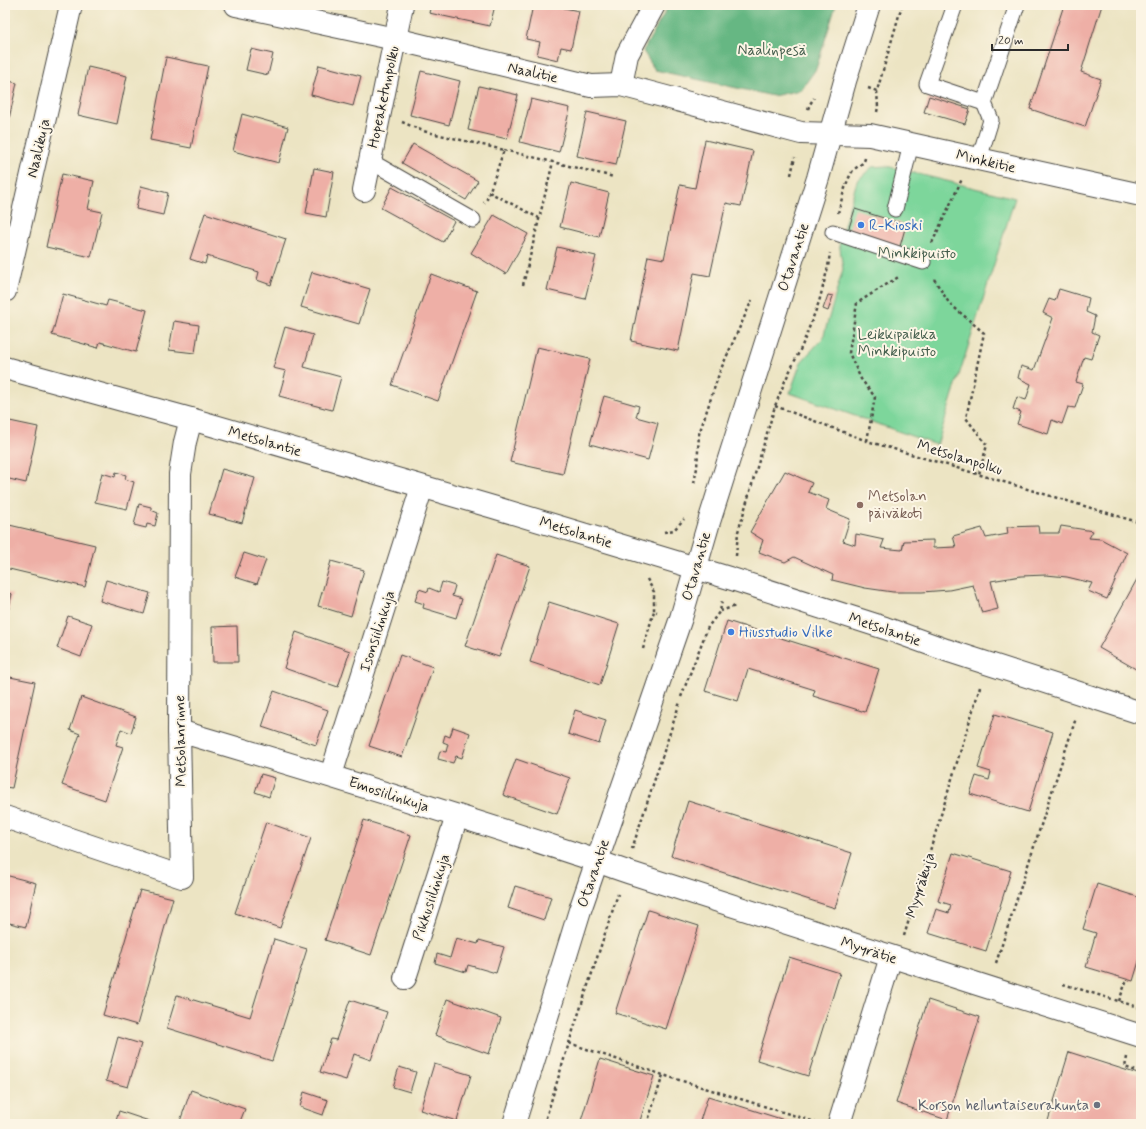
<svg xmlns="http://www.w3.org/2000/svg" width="1146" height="1129" font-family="Mynerve,sans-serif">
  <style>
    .green { fill: #7dd69b; stroke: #548063 }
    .forest { fill: #66b783; stroke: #487157 }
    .building { fill: #eeafa6 }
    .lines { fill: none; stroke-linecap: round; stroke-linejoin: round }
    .service-casing { stroke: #484742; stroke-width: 17 }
    .minor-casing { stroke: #484742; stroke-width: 24 }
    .tertiary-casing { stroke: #484742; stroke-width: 24 }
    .path { stroke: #484742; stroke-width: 2.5; stroke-dasharray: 3 3; stroke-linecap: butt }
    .service { stroke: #fff; stroke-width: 15 }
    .minor { stroke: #fff; stroke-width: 22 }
    .tertiary { stroke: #fff; stroke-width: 22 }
    .shop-dot { fill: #3f7fe0; stroke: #fcf5e5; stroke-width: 1.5 }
    .education-dot { fill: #8d6e63; stroke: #fcf5e5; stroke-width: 1.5 }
    .worship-dot { fill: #6b7280; stroke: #fcf5e5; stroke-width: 1.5 }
    .labels { text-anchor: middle; stroke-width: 4; stroke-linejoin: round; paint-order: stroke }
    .park-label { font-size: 15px; fill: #445e4d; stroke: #fcf5e5 }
    .street-label { font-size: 15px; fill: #2b2b2b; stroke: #fcf5e5 }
    .shop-label { font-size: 15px; fill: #366cbe; stroke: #fcf5e5; text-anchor: start }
    .education-label { font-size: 15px; fill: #785e54; stroke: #fcf5e5; text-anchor: start }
    .worship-label { font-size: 15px; fill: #5b616d; stroke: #fcf5e5; text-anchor: end }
  </style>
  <rect width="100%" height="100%" fill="#fcf5e5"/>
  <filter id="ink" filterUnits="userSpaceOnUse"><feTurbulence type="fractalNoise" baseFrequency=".025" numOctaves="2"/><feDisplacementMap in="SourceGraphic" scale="8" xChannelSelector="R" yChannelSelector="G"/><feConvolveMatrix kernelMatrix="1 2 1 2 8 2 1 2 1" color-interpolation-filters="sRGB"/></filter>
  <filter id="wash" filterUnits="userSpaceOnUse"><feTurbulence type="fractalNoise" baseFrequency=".012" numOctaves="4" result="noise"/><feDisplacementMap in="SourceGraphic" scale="16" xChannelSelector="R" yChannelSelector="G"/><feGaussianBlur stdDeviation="0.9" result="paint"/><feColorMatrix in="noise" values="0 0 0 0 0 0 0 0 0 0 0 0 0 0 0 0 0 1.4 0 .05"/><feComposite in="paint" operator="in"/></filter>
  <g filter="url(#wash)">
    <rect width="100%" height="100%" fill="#ece4c3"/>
    <polygon class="green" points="886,166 1015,198 937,445 790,393 801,362 823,338 843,269 839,242 857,181 872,167"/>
    <polygon class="forest" points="669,5 836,5 816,69 801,90 773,96 655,70 643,51"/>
    <g id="blocks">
      <g class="building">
        <polygon points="431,5 495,5 490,26 429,13"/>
        <polygon points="533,5 565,5 564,8 579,11 571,49 561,47 558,60 537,55 540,42 526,39"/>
        <polygon points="1064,5 1102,5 1081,72 1101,79 1085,127 1030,109"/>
        <polygon points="251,49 273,54 268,75 246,70"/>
        <polygon points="166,57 208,66 191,148 150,140"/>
        <polygon points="319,65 361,76 353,106 311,95"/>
        <polygon points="88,67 127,76 117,124 78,115"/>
        <polygon points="421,71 460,81 449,125 410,115"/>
        <polygon points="5,80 17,83 6,132 5,132"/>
        <polygon points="479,86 518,95 507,139 468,130"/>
        <polygon points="929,96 970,109 965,124 924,112"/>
        <polygon points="531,99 570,108 559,152 520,142"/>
        <polygon points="587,112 626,121 616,165 577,156"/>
        <polygon points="242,114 288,127 279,163 233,151"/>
        <polygon points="705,140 753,151 741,206 726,203 710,276 694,273 678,351 631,341 648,256 664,259 680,185 695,188"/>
        <polygon points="413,144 478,181 466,200 402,163"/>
        <polygon points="314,168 334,172 326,217 306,213"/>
        <polygon points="62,174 94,181 88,209 102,212 91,257 46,247"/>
        <polygon points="571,183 609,193 599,237 560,227"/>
        <polygon points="141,186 168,193 163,215 136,209"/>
        <polygon points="392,187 454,221 443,242 381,208"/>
        <polygon points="855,209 906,225 899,250 847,234"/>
        <polygon points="205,213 286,239 271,285 257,280 259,272 207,256 205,264 190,259"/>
        <polygon points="494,215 528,234 506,274 471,253"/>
        <polygon points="557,247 596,256 585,299 547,290"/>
        <polygon points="312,272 370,289 359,324 301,307"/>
        <polygon points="431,274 477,291 438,401 392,385"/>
        <polygon points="1059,289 1089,298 1086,312 1095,316 1092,332 1099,335 1091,359 1084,357 1076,382 1083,384 1075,408 1068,407 1062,424 1052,420 1048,434 1017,424 1021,412 1013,409 1017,397 1026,400 1031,384 1018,378 1021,366 1034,370 1053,318 1043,313 1049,299 1055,301"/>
        <polygon points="63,294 106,306 108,300 147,310 136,352 100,342 98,348 52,335"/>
        <polygon points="828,295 833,296 828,311 823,309"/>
        <polygon points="174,321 199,325 195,353 169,350"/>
        <polygon points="285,327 313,335 304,367 341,377 332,410 279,396 286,371 273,368"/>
        <polygon points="537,347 590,359 563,474 510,462"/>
        <polygon points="604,396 639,406 636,417 658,423 648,460 590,444"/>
        <polygon points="5,420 38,427 26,483 5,478"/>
        <polygon points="222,469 255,478 242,523 209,514"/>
        <polygon points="785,471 812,483 808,492 829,500 826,509 850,519 843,541 855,545 856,534 884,540 881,548 902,550 904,541 933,540 933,548 956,547 953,536 982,528 986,538 1008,534 1007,527 1038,526 1039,533 1059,533 1061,526 1093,531 1089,538 1101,539 1127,553 1107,599 1088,591 1092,583 1067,577 1046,575 1021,576 991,581 998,609 982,613 973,585 949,590 922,592 893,592 865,588 832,580 833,575 794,557 785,562 759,552 763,540 750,532"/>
        <polygon points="116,472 126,475 125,479 134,482 127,509 95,502 102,473 115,477"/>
        <polygon points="139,504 151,507 151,510 158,513 155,526 147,524 146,528 134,525"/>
        <polygon points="5,524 95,545 85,587 5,568"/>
        <polygon points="244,553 266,560 257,584 235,577"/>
        <polygon points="496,555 530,566 499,657 465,646"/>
        <polygon points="331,561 364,570 351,616 318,606"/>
        <polygon points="1141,572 1141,672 1099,648"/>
        <polygon points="106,580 150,593 144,614 100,601"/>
        <polygon points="442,582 455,586 452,596 462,599 456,618 423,608 424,604 415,601 419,589 428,592 429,588 439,592"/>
        <polygon points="5,592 12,594 6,620 5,620"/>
        <polygon points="549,602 619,624 600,685 530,662"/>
        <polygon points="68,616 92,624 81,657 57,648"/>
        <polygon points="727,621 879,669 865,712 813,696 815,690 748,669 738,701 705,691"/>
        <polygon points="237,626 238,662 213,662 212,627"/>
        <polygon points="296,632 350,651 338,687 284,668"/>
        <polygon points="400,655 433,667 402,757 369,746"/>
        <polygon points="5,676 35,682 12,788 5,787"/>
        <polygon points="274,691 328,710 316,745 262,727"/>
        <polygon points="81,697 136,717 131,733 121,729 116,745 123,747 105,800 62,785 80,734 70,730"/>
        <polygon points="575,710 606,720 599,744 568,734"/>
        <polygon points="995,714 1053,732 1028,812 970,794 976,776 989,780 991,772 978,768"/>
        <polygon points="453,727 470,733 462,758 456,756 453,763 438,759 440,751 446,752 448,744 443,742 445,735 450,737"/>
        <polygon points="516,759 570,778 557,814 503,795"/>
        <polygon points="261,774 275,778 269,797 255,792"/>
        <polygon points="688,801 852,853 835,908 671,856"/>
        <polygon points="364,820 411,835 371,955 325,940"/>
        <polygon points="266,822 311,838 280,928 235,913"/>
        <polygon points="953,853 1011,871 986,951 928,933 936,909 949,913 951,905 938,901"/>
        <polygon points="5,875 36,883 26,927 5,922"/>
        <polygon points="1097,884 1141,898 1141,958 1140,958 1133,981 1086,967 1096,933 1083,929"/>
        <polygon points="515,886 551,897 544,920 508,908"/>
        <polygon points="140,890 173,898 137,1025 103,1015"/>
        <polygon points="648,910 699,926 666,1029 615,1013"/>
        <polygon points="456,938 478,944 479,940 504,947 496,973 468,965 466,972 435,963 437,954 450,958"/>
        <polygon points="274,939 307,949 272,1061 167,1028 177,995 250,1017"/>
        <polygon points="789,957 840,973 808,1076 757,1060"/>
        <polygon points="447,999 501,1018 489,1054 435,1035"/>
        <polygon points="350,1000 387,1012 371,1060 354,1054 346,1080 320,1072 331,1039 336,1040"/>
        <polygon points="928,1000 980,1017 947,1120 896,1103"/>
        <polygon points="118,1037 141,1044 128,1087 106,1081"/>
        <polygon points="1069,1052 1141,1075 1138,1086 1141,1087 1141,1124 1047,1124"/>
        <polygon points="600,1059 654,1076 639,1124 580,1124"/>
        <polygon points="434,1064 471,1075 457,1121 420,1110"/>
        <polygon points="399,1067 416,1072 410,1092 393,1087"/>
        <polygon points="191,1090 245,1109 239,1124 179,1124"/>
        <polygon points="304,1092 328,1100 323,1115 300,1107"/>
        <polygon points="708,1096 797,1124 699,1124"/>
        <polygon points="119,1111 152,1122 151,1124 115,1124"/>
      </g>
    </g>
  </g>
  <g filter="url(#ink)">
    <use href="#blocks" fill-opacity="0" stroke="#484742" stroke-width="1"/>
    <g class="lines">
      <g class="service-casing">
        <g id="service">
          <polyline points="955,5 927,84 984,103"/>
          <polyline points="979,159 991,120 984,103 1017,5"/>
          <polyline points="370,161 473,220"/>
          <polyline points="895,209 911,144"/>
          <polyline points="833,232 923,262"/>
        </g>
      </g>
      <g class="minor-casing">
        <g id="minor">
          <polyline points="236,5 395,39 591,86 621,85 801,133 870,135 1141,195"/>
          <polyline points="621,85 627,55 654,5"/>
          <polyline points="364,190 402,5"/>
          <polyline points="5,291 71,5"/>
          <path d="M179,731C312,770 445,811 576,854C596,860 614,868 634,874C803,929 972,982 1141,1036"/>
          <polyline points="331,775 422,487"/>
          <polyline points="5,817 182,877 179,731 180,474 185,442 191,419"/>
          <polyline points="405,978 457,816"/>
          <polyline points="839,1124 891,957"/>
        </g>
      </g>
      <g class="tertiary-casing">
        <g id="tertiary">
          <polyline points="5,368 191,419 493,507 729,578 885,628 946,650 1141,713"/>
          <polyline points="514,1124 580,910 681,618 709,522 818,178 845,81 869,5"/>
        </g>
      </g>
      <g class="path">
        <polyline points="868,88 877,91"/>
        <polyline points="808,109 810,104 814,98"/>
        <polyline points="877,112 878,107 877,91 902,5"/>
        <polyline points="402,122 423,131 504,150 487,199 484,203"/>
        <polyline points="504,150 614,177"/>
        <polyline points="791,175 795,157"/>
        <polyline points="489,192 539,218"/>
        <path d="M838,213C842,199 845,184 852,172C856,166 864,165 865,158"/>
        <polyline points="932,243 962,179"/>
        <polyline points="934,279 949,303 984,333 966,418 987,445 979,474"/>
        <polyline points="523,285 553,162"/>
        <polyline points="775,406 867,441 1141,523"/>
        <polyline points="867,441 875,397 861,379 849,353 857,303 900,276"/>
        <polyline points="694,483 697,468 699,434 720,371 752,300"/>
        <polyline points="664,532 674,530 684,519"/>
        <polyline points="736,556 738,532 775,406 785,381 802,346 819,302 828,267 830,253"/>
        <polyline points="647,579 654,592 654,611 657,612"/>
        <polyline points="720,611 736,606"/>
        <polyline points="643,649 654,611"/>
        <polyline points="681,697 708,627 720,611 722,601"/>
        <polyline points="632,849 680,702"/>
        <polyline points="904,936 980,687"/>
        <polyline points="996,963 1076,718"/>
        <polyline points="1063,984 1141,1008"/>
        <polyline points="1119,1001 1127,979"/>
        <polyline points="569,1043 663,1075 815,1122"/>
        <polyline points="1127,1057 1125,1067 1141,1073"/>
        <polyline points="544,1124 569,1043 618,894"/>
        <polyline points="647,1124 663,1075"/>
      </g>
      <use href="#service" class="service"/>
      <use href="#minor" class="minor"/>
      <use href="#tertiary" class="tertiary"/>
    </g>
  </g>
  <g class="shop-dot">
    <circle cx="861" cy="225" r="4"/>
    <circle cx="731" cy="632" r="4"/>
  </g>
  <circle class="education-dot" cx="860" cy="505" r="4"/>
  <circle class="worship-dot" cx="1097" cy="1105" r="4"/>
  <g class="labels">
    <g class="park-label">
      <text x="772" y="55">Naalinpesä</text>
      <text x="917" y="258">Minkkipuisto</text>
      <text x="897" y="339">Leikkipaikka<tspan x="897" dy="17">Minkkipuisto</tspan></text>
    </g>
    <g class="street-label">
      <text transform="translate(533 72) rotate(13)" y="5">Naalitie</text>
      <text transform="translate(383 97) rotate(-78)" y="5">Hopeaketunpolku</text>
      <text transform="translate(38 148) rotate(-77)" y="5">Naalikuja</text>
      <text transform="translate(986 161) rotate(13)" y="5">Minkkitie</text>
      <text transform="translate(793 257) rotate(-72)" y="5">Otavantie</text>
      <text transform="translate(265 441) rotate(16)" y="5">Metsolantie</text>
      <text transform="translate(960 457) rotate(17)" y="5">Metsolanpolku</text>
      <text transform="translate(576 532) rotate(17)" y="5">Metsolantie</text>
      <text transform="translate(696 566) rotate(-74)" y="5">Otavantie</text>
      <text transform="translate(885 629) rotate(19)" y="5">Metsolantie</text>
      <text transform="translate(377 631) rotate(-72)" y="5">Isonsiilinkuja</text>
      <text transform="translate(180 741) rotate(-91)" y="5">Metsolanrinne</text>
      <text transform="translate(389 794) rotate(18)" y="5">Emosiilinkuja</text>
      <text transform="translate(593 873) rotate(-71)" y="5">Otavantie</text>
      <text transform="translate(920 885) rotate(-73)" y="5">Myyräkuja</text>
      <text transform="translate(431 897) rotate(-72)" y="5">Pikkusiilinkuja</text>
      <text transform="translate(869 950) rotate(18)" y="5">Myyrätie</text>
    </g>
    <g class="shop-label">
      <text x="869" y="230">R-Kioski</text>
      <text x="739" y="637">Hiusstudio Vilke</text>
    </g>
    <g class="education-label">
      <text x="868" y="501">Metsolan<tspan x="868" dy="17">päiväkoti</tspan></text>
    </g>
    <g class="worship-label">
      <text x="1089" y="1110">Korson helluntaiseurakunta</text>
    </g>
  </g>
  <rect width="1146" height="1129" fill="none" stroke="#fcf5e5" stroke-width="20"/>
  <path d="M992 44v6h76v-6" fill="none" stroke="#2b2b2b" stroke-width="2"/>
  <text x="998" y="44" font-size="12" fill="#2b2b2b" stroke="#fcf5e5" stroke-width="3" paint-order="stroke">20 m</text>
</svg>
